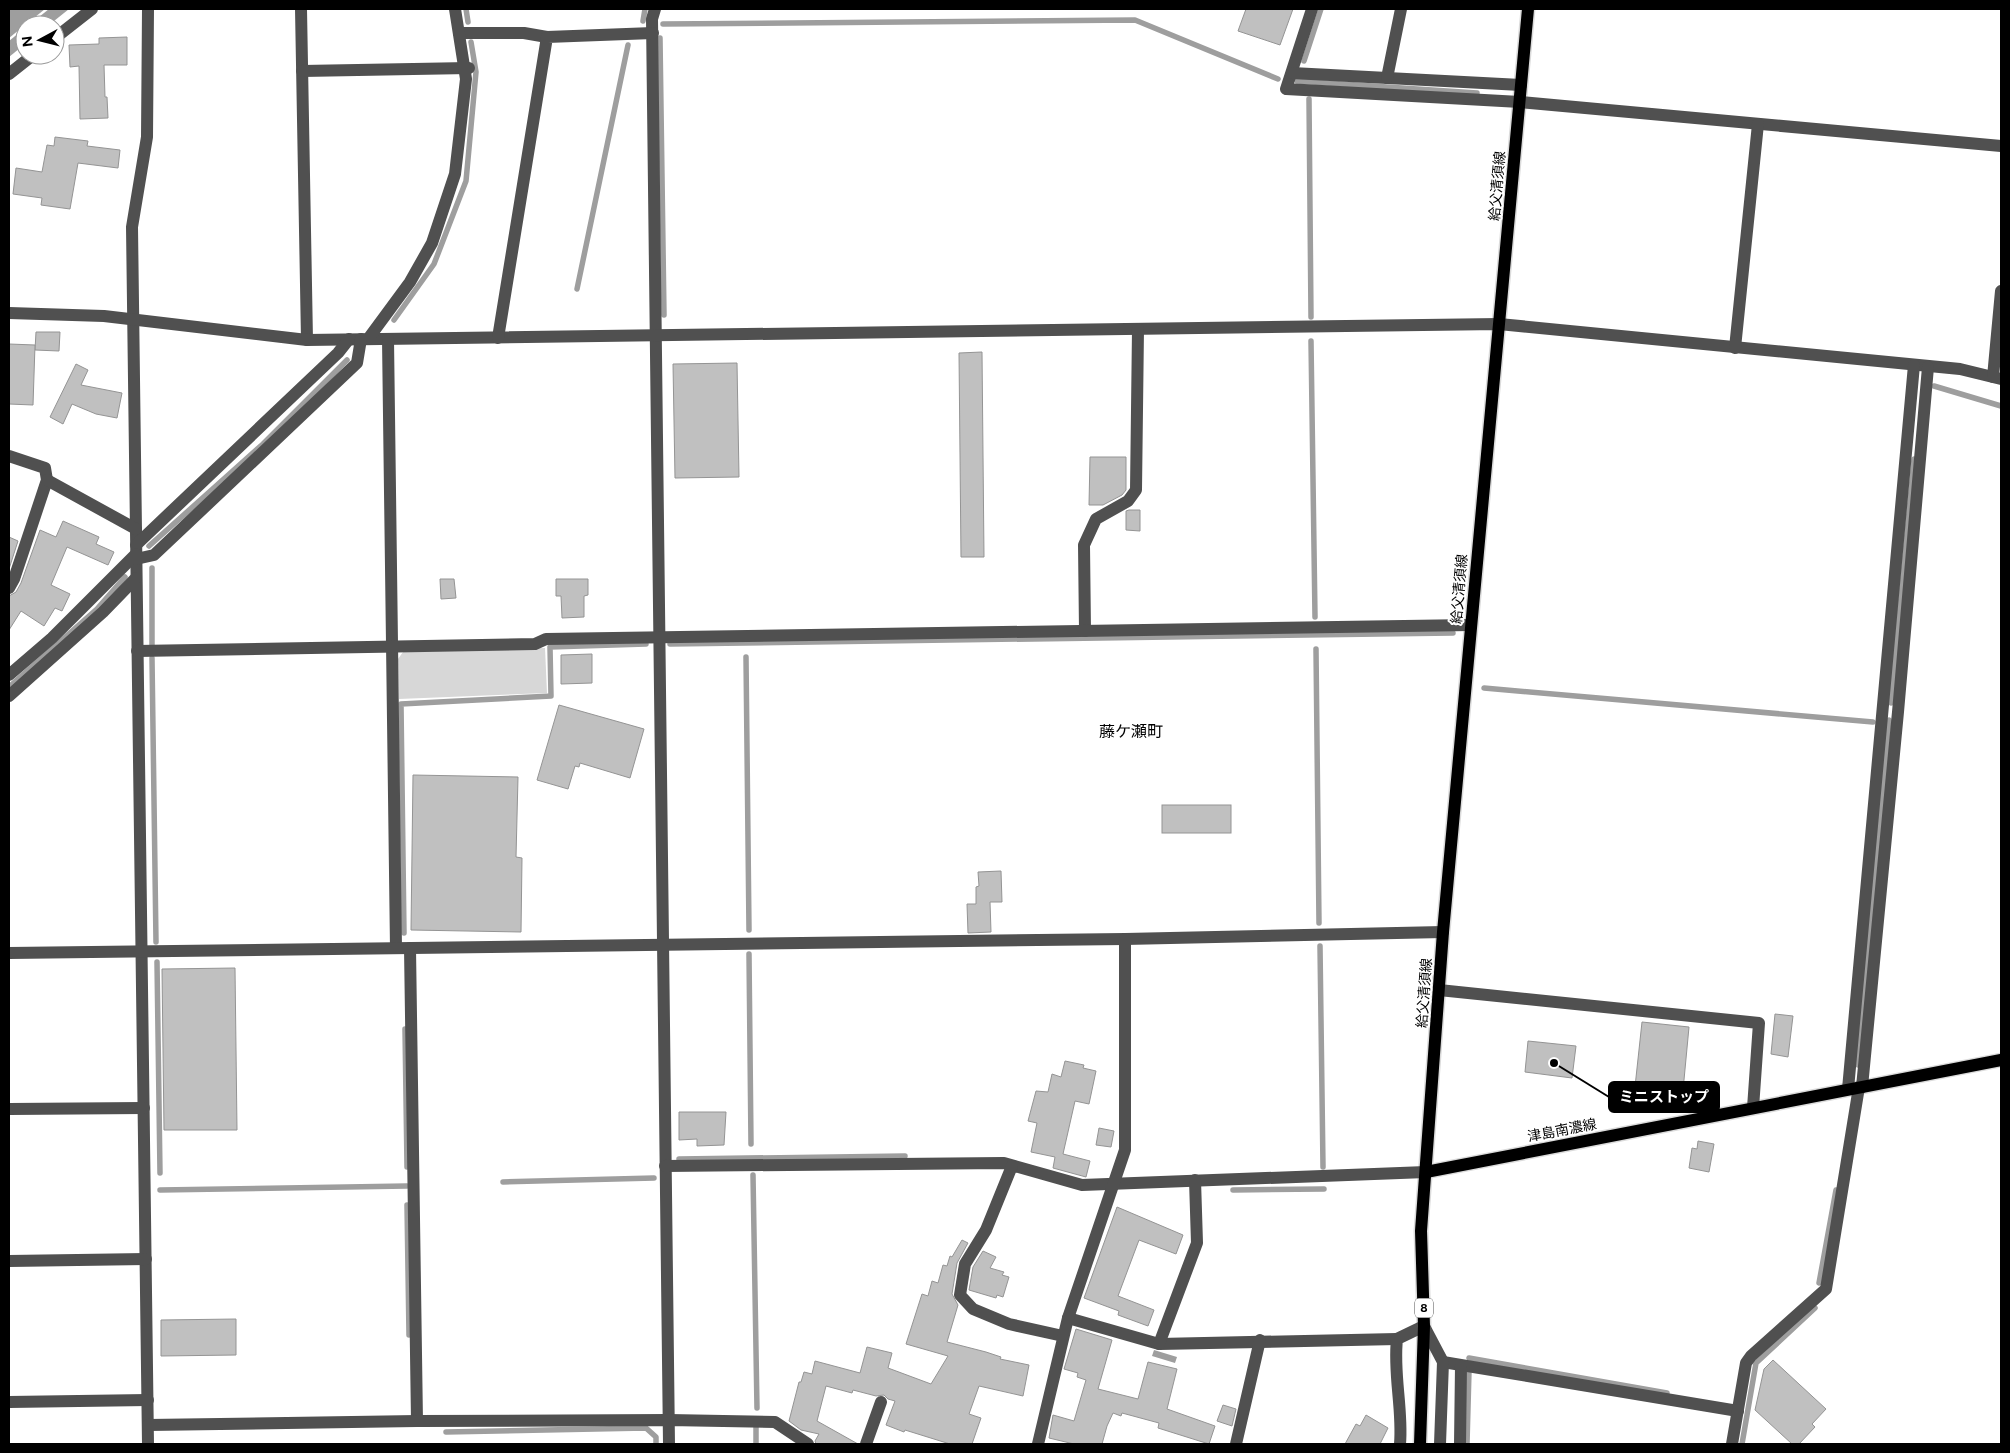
<svg xmlns="http://www.w3.org/2000/svg" width="2010" height="1453" font-family="Figtree,'Noto Sans JP',sans-serif">
  <style>
    .green { fill: #d7d7d7 }
    .water { fill: #9e9e9e }
    .lines { fill: none; stroke-linecap: round; stroke-linejoin: round }
    .stream { stroke: #9e9e9e; stroke-width: 5.5 }
    .building { fill: #c0c0c0; stroke: #949494 }
    .major-casing { stroke: #dbdbdb; stroke-width: 15 }
    .minor { stroke: #505050; stroke-width: 12 }
    .major { stroke: #000; stroke-width: 12 }
    .labels { text-anchor: middle; stroke-width: 4; stroke-linejoin: round; paint-order: stroke }
    .shield { fill: #fff; stroke: #4c4c4c; stroke-width: 1 }
    .shield-label { font-size: 12px; font-weight: bold; fill: #000 }
    .street-label { font-size: 14px; fill: #000; stroke: #fff }
    .quarter-label { font-size: 16px; fill: #000; stroke: #fff }
    .leader { fill: none; stroke: #000; stroke-width: 2 }
    .callout-dot { fill: #000; stroke: #fff; stroke-width: 2 }
    .callout { fill: #000; stroke: #000; stroke-width: 2 }
    .callout-label { font-size: 15px; text-anchor: middle; font-weight: bold; fill: #fff }
  </style>
  <rect width="100%" height="100%" fill="#fff"/>
  <polygon class="green" points="545,648 547,693 399,699 398,659 403,652"/>
  <g class="water">
    <polygon points="9,9 45,9 9,38"/>
    <polygon points="49,9 69,9 49,25 29,25"/>
    <polygon points="25,28 25,44 9,57 9,41"/>
    <polygon points="1154,1350 1177,1357 1175,1363 1152,1356"/>
  </g>
  <g class="lines">
    <g class="stream">
      <polyline points="466,9 468,22"/>
      <polyline points="643,21 645,9"/>
      <polyline points="663,24 1135,20 1278,79"/>
      <polyline points="660,38 664,315"/>
      <polyline points="1304,61 1321,9"/>
      <polyline points="1297,81 1477,93"/>
      <polyline points="1309,99 1311,317"/>
      <polyline points="577,289 628,45"/>
      <polyline points="394,320 434,264 466,181 476,72 471,42"/>
      <polyline points="1311,341 1315,617"/>
      <polyline points="1934,386 2001,406"/>
      <polyline points="149,546 263,444 347,360"/>
      <polyline points="152,568 152,646"/>
      <polyline points="670,644 1453,633"/>
      <polyline points="1316,649 1319,923"/>
      <polyline points="746,657 749,930"/>
      <polyline points="152,658 156,942"/>
      <polyline points="9,687 97,609 125,577"/>
      <polyline points="1484,688 1873,722"/>
      <polyline points="1891,703 1914,459"/>
      <polyline points="404,933 401,704 551,696 550,647 646,644"/>
      <polyline points="1320,946 1323,1167"/>
      <polyline points="749,954 751,1144"/>
      <polyline points="157,962 160,1173"/>
      <polyline points="405,1029 407,1167"/>
      <polyline points="1858,1065 1889,720"/>
      <polyline points="679,1159 905,1156"/>
      <polyline points="753,1175 757,1408"/>
      <polyline points="503,1182 654,1178"/>
      <polyline points="160,1190 407,1186"/>
      <polyline points="1233,1190 1324,1189"/>
      <polyline points="407,1205 409,1335"/>
      <polyline points="1819,1283 1836,1190"/>
      <polyline points="1469,1358 1667,1393"/>
      <polyline points="756,1427 756,1444"/>
      <polyline points="446,1432 646,1428 656,1437 656,1444"/>
      <polyline points="1467,1444 1469,1371"/>
      <polyline points="1742,1444 1756,1363 1815,1308"/>
    </g>
  </g>
  <g class="building">
    <polygon points="1246,9 1293,9 1280,45 1238,31"/>
    <polygon points="127,37 127,65 104,65 105,97 107,97 108,118 80,119 79,66 70,67 69,45 99,44 99,38"/>
    <polygon points="55,137 88,141 87,146 120,150 118,168 78,163 70,209 41,205 42,198 13,194 16,168 42,172 47,145 54,146"/>
    <polygon points="36,332 60,332 59,351 35,350"/>
    <polygon points="9,344 35,345 33,405 9,404"/>
    <polygon points="982,352 984,557 961,557 959,353"/>
    <polygon points="737,363 739,477 675,478 673,364"/>
    <polygon points="76,364 88,370 81,385 122,393 117,418 96,414 72,404 63,424 50,417"/>
    <polygon points="1090,457 1126,457 1126,490 1122,495 1103,505 1089,505"/>
    <polygon points="1129,510 1140,510 1140,531 1126,530 1126,511"/>
    <polygon points="63,521 99,537 96,544 114,552 108,565 67,547 51,585 70,594 62,611 55,608 44,626 21,611 9,630 9,596 16,592 21,583 40,530 56,537"/>
    <polygon points="9,537 18,541 9,569"/>
    <polygon points="440,579 454,579 456,598 441,599"/>
    <polygon points="556,579 588,579 588,595 584,596 584,617 562,618 561,596 556,596"/>
    <polygon points="592,654 592,683 561,684 561,655"/>
    <polygon points="559,705 644,729 630,778 580,763 579,767 575,766 568,789 537,780"/>
    <polygon points="413,775 518,777 516,857 522,858 521,932 411,930"/>
    <rect x="1162" y="805" width="69" height="28"/>
    <polygon points="1001,871 1002,902 990,902 991,932 968,933 967,904 976,904 976,887 979,886 978,872"/>
    <polygon points="235,968 237,1130 164,1130 162,969"/>
    <polygon points="1775,1014 1793,1016 1788,1057 1771,1054"/>
    <polygon points="1642,1022 1689,1027 1682,1101 1634,1096"/>
    <polygon points="1528,1041 1576,1046 1572,1078 1525,1072"/>
    <polygon points="1065,1061 1084,1065 1083,1068 1096,1071 1089,1104 1075,1101 1063,1154 1090,1161 1086,1177 1053,1168 1055,1157 1031,1152 1037,1123 1028,1121 1036,1091 1048,1092 1052,1074 1061,1077"/>
    <polygon points="679,1112 726,1112 724,1145 697,1146 697,1139 679,1140"/>
    <polygon points="1099,1128 1114,1131 1111,1147 1096,1145"/>
    <polygon points="1698,1141 1714,1144 1709,1172 1689,1168 1692,1148 1697,1149"/>
    <polygon points="1117,1207 1183,1235 1176,1254 1139,1240 1118,1296 1154,1310 1148,1326 1118,1315 1119,1311 1084,1298"/>
    <polygon points="962,1240 968,1243 957,1263 952,1294 958,1305 947,1342 986,1352 1001,1357 1000,1359 1029,1365 1023,1396 979,1386 969,1414 981,1418 972,1444 950,1444 905,1430 904,1432 886,1425 895,1401 888,1399 884,1395 876,1396 853,1390 852,1393 826,1386 817,1421 858,1444 816,1444 815,1441 819,1434 801,1430 789,1421 799,1382 801,1382 804,1372 812,1374 815,1361 860,1373 867,1347 892,1353 888,1368 931,1384 948,1356 906,1344 922,1294 928,1296 932,1281 938,1283 943,1265 947,1266 950,1256 952,1257"/>
    <polygon points="983,1251 996,1257 990,1268 1004,1272 1002,1275 1009,1277 1003,1297 997,1295 996,1298 969,1290 973,1267"/>
    <polygon points="236,1319 236,1355 161,1356 161,1320"/>
    <polygon points="1076,1329 1112,1340 1098,1389 1138,1399 1148,1362 1177,1369 1167,1409 1215,1426 1209,1444 1158,1428 1159,1423 1122,1413 1121,1416 1113,1413 1107,1426 1102,1444 1074,1444 1049,1438 1053,1415 1074,1421 1086,1380 1077,1377 1078,1373 1064,1369"/>
    <polygon points="1773,1360 1826,1409 1812,1424 1815,1427 1799,1444 1792,1444 1755,1410 1764,1369"/>
    <polygon points="1223,1405 1236,1409 1232,1426 1217,1421"/>
    <polygon points="1366,1415 1388,1428 1380,1444 1345,1444 1356,1424 1360,1426"/>
  </g>
  <g class="lines">
    <g class="major-casing">
      <g id="major">
        <polyline points="1426,1172 2001,1060"/>
        <polyline points="1420,1444 1424,1326 1421,1231 1443,932 1528,9"/>
      </g>
    </g>
    <g class="minor">
      <polyline points="148,9 147,137 132,227 148,1444"/>
      <polyline points="301,9 307,340"/>
      <polyline points="655,9 652,19 669,1444"/>
      <polyline points="1312,9 1286,89 1520,102 2001,146"/>
      <polyline points="459,33 524,33 547,37"/>
      <polyline points="55,38 92,9"/>
      <polyline points="302,71 469,68"/>
      <polyline points="1292,73 1521,85"/>
      <polyline points="9,74 33,55"/>
      <polyline points="1387,78 1401,9"/>
      <polyline points="9,313 104,316 307,340 1499,324 1960,369 2001,379"/>
      <polyline points="498,338 547,37 653,33"/>
      <polyline points="368,339 410,282 432,243 455,174 466,79 455,9"/>
      <polyline points="388,339 396,948"/>
      <polyline points="1735,348 1758,124"/>
      <polyline points="1993,377 2001,291"/>
      <polyline points="9,456 45,468 47,480 14,579 9,588"/>
      <polyline points="47,480 136,529"/>
      <polyline points="136,545 338,353 349,339"/>
      <polyline points="136,559 154,555 357,363 361,339"/>
      <polyline points="1085,631 1084,545 1096,519 1128,501 1136,490 1138,329"/>
      <polyline points="137,651 535,644 546,639 1471,625"/>
      <polyline points="9,675 52,638 136,554"/>
      <polyline points="9,696 103,612 136,578"/>
      <polyline points="410,948 417,1421"/>
      <polyline points="9,953 1125,939 1443,932"/>
      <polyline points="1439,990 1759,1023 1753,1108"/>
      <polyline points="1862,1087 1898,712 1928,367"/>
      <polyline points="1848,1089 1914,365"/>
      <polyline points="9,1109 144,1108"/>
      <polyline points="665,1166 1004,1163 1082,1185 1426,1172"/>
      <polyline points="1012,1166 986,1230 965,1264 960,1295 973,1309 1009,1324 1063,1336"/>
      <polyline points="9,1261 146,1259"/>
      <polyline points="1068,1318 1159,1344 1397,1339"/>
      <polyline points="1159,1344 1197,1243 1195,1180"/>
      <polyline points="1443,1362 1738,1411"/>
      <polyline points="9,1402 148,1400"/>
      <polyline points="148,1425 417,1421 669,1420 775,1422 808,1444"/>
      <polyline points="866,1444 881,1402"/>
      <polyline points="1038,1444 1068,1318 1125,1150 1125,939"/>
      <polyline points="1236,1444 1260,1340"/>
      <path d="M1400,1444C1403,1409 1393,1374 1397,1339L1424,1326L1443,1362L1440,1444"/>
      <polyline points="1460,1444 1461,1366"/>
      <polyline points="1732,1444 1746,1363 1751,1356 1826,1289 1859,1087"/>
    </g>
    <use href="#major" class="major"/>
  </g>
  <g class="labels">
    <rect class="shield" x="1415" y="1298.5" width="18" height="19" rx="4"/>
    <g class="shield-label">
      <text x="1424" y="1312">8</text>
    </g>
    <g class="street-label">
      <text transform="translate(1497 186) rotate(-85)" y="5">給父清須線</text>
      <text transform="translate(1459 589) rotate(-85)" y="5">給父清須線</text>
      <text transform="translate(1424 993) rotate(-86)" y="5">給父清須線</text>
      <text transform="translate(1562 1130) rotate(-11)" y="5">津島南濃線</text>
    </g>
    <g class="quarter-label">
      <text x="1131" y="737">藤ケ瀬町</text>
    </g>
  </g>
  <path class="leader" d="M1554 1063L1609 1097"/>
  <circle class="callout-dot" cx="1554" cy="1063" r="5"/>
  <rect class="callout" x="1609" y="1082" width="110" height="30" rx="5"/>
  <g class="callout-label">
    <text x="1664" y="1102">ミニストップ</text>
  </g>
  <rect width="2010" height="1453" fill="none" stroke="#000000" stroke-width="20"/>
  <g transform="translate(40 40) rotate(263)"><circle r="24" fill="#ffffff" stroke="#999999"/>
  <path d="M0-4L9 19L0 12L-9 19Z" fill="#000000"/>
  <text y="-8" font-size="14" font-weight="bold" text-anchor="middle" fill="#000000">N</text>
  </g>
</svg>
